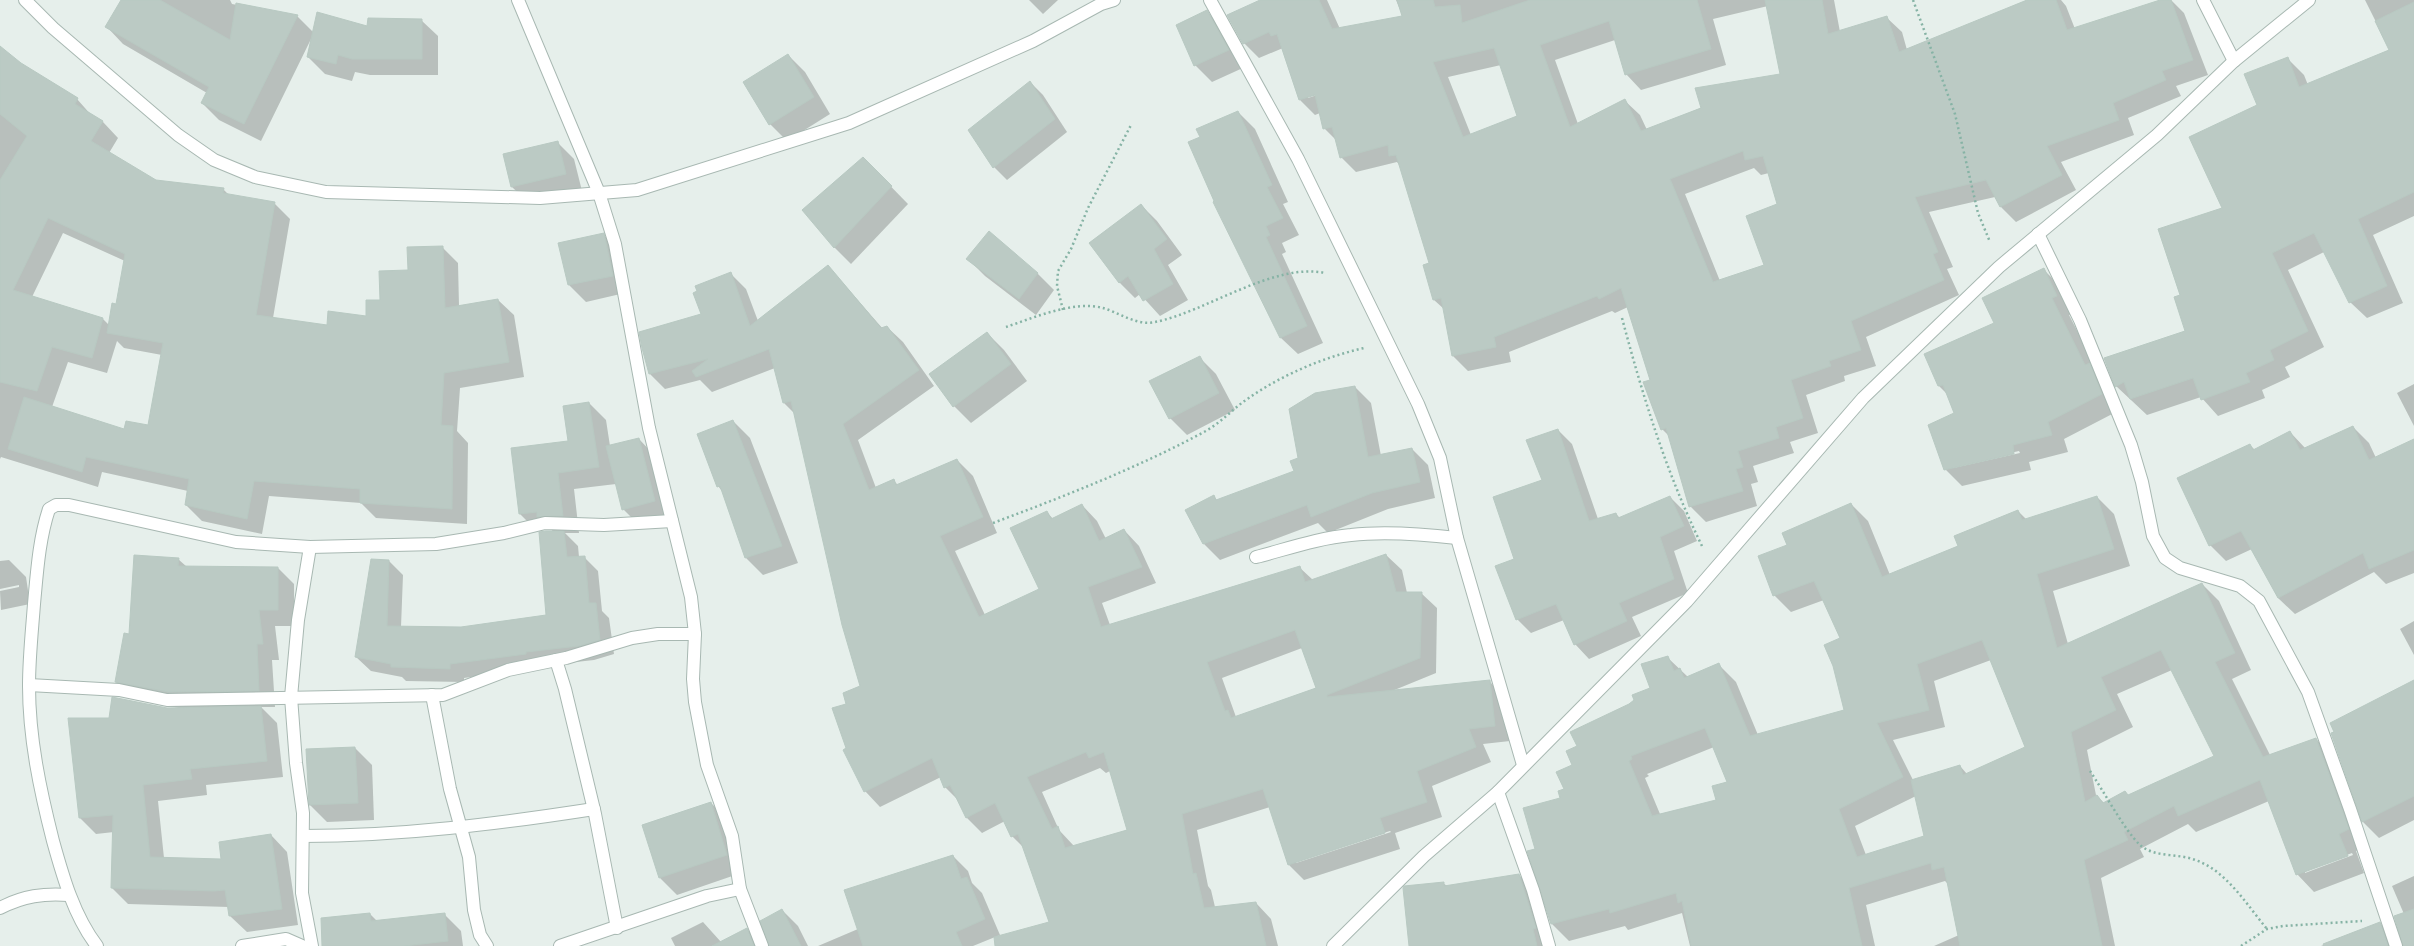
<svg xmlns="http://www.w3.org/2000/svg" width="2414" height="946" font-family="Arial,sans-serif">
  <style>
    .shadow { fill: #0003; fill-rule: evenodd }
    .building { fill: #bbcac4; stroke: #b8c9c2; fill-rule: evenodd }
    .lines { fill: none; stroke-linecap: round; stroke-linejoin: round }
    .street-casing { stroke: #a8b8b2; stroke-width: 14 }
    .path { stroke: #86b3a5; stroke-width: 2.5; stroke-dasharray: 2 3; stroke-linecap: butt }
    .street { stroke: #fff; stroke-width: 12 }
  </style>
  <rect width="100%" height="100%" fill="#e6efeb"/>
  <g class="shadow">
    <polygon points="122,0 230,0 232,4 297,16 313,32 421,20 438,36 438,75 370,75 355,72 352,81 325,74 308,57 311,39 261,141 219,120 202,103 207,93 123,44 107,27"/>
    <polygon points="1029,0 1058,0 1043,14"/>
    <path d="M1263,0H1327L1340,29L1403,17L1396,0H1834L1840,32L1886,17L1902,32L1907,50L2028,0H2061L2066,6L2075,29L2163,0H2171L2184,13L2208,75L2176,86L2181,96L2128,118L2134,135L2061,162L2076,190L2016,222L2001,207L1995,197L1929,212L1953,267L1947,269L1959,295L1866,337L1876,366L1844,376L1845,381L1806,395L1818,433L1790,442L1794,453L1753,466L1758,482L1751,484L1757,506L1706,522L1690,506L1670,437L1662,429L1651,380L1628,307L1615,313L1612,311L1509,352L1511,362L1468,371L1453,356L1444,309L1434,300L1430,264L1400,166L1397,162L1356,172L1341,157L1337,141L1324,128L1320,113L1315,115L1300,100L1283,48L1259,58L1244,43ZM1768,6L1781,75L1647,130L1640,115L1624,100L1578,124L1555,60L1615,40L1626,74L1641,90L1726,65L1713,19ZM1501,65L1518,116L1471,135L1448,77ZM1320,94L1308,98V96ZM1754,168L1761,175L1769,173L1778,204L1766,266L1720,281L1685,194Z"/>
    <polygon points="2365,0 2414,0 2414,216 2373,235 2403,303 2367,318 2350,302 2324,252 2288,270 2324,347 2285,367 2290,377 2262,390 2265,398 2218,416 2201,397 2147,415 2116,386 2186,331 2181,295 2223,208 2258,105 2287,58 2304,75 2308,85 2390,50"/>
    <polygon points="1207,12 1224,29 1245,67 1212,82 1195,65"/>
    <polygon points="788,55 805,72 830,114 787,141 770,124"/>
    <path d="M0,61L20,64L77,99L92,116L103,122L118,138L109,153L156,181L223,189L229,195L274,203L290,219L273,318L328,326L367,317L409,271L442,247L458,263L459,306L498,300L514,315L524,377L460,388L457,431L468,443L467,524L376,518L361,503L269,496L262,534L202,521L186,505L188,491L102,472L98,487L1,457L0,459ZM63,233L125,261L117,305L109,325L103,319L32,297ZM117,341L124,348L162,355L149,426L125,431L52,407L68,362L107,373Z"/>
    <polygon points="1030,82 1043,95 1067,132 1007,180 994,167 970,130"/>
    <polygon points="1238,112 1255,129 1288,202 1283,204 1299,235 1282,243 1286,252 1282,254 1323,343 1298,354 1281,338 1216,202 1201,138"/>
    <polygon points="557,142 574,159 582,191 529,203 512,187"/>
    <polygon points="863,158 908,204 851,264 834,247"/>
    <polygon points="1141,205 1157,221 1182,255 1168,265 1188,300 1160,316 1140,294 1135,298 1120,283 1090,243"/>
    <polygon points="603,234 620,251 629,292 586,302 569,285"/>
    <polygon points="968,259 1037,273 1054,290 1036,315 985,276"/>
    <path d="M828,266L883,329L887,327L903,342L934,386L858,440L876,488L893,480L898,485L957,460L973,476L997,533L955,551L985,615L1040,590L1047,512L1053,519L1082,505L1097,521L1106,539L1124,530L1139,546L1156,583L1102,603L1110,625L1299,567L1313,580L1386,555L1402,570L1407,593H1421L1437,608L1436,673L1392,691L1489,681L1505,697L1510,741L1483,744L1491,762L1432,786L1442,817L1395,833L1400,849L1304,880L1288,864L1270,807L1197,830L1208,886L1211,890L1215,907L1256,903L1271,919L1278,946H1033L1050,923L1024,848L1012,836L1005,821L982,833L966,817L959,801L945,787L941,777L880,807L865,791L848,704L861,687L794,413L784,403L775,368L712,392L700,380L665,389L650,374L640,332L702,315L731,274L746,289L758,321ZM1302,648L1317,688L1236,717L1222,678ZM1100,768L1106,773L1110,771L1128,830L1074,846L1059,830L1042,792ZM1390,831L1391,832L1296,863V861Z"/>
    <path d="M2043,269L2060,286L2074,313L2069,315L2118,411L2064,439L2068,452L2029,462L2031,470L1962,486L1945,469L1955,414L1947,394L1939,386L1925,355L1996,324ZM2019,451L2020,453L1953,468V466Z"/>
    <polygon points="987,333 1004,350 1027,381 971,423 954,406"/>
    <polygon points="1199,357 1216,374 1235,410 1187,435 1170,418"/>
    <polygon points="2414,384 2414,426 2397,393"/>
    <polygon points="1355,387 1371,403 1381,456 1412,449 1428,465 1435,498 1388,509 1328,533 1318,523 1220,560 1203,543 1213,496 1218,501 1295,472 1299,459"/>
    <polygon points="589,403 606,420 610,446 639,439 655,456 671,518 640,526 623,509 616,484 574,489 579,533 565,533 578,546 579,557 584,557 598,571 602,611 609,618 614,654 594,660 540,666 540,667 464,678 464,682 406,681 402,677 371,671 356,657 389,561 403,575 401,627 461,628 547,616 554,533 551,529 537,531 520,514 569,442"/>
    <polygon points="733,421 750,438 798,563 763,575 746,558 722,491 718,486"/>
    <polygon points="2353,427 2369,443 2376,458 2414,440 2414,573 2386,584 2374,572 2295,614 2278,598 2252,549 2226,561 2210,545 2250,445 2255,450 2290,432 2306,449"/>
    <polygon points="1558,430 1572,444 1598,519 1616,514 1620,518 1670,497 1684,511 1697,541 1674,551 1688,593 1632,617 1641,636 1589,659 1575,644 1564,620 1531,633 1517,619 1515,560 1543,481"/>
    <path d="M2097,497L2114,514L2130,566L2053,591L2068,644L2202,584L2219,601L2251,670L2232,679L2270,755L2316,739L2333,756L2365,846L2356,851L2364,873L2314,892L2297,874L2269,801L2196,832L2188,824L2140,849L2144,857L2101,878L2115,946H1934L1959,935L1949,885L1945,881L1866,905L1875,946H1690L1682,913L1628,930L1625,926L1569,941L1552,924L1528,852L1536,850L1561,799L1578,747L1651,688L1667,657L1688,677L1719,665L1736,682L1758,735L1845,711L1842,638L1824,600L1791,612L1774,595L1788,545L1851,504L1868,521L1890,575L1959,546L2018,511L2027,520ZM1991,660L2026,748L1967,774L1960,766L1913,780L1893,740L1945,727L1934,681ZM2172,670L2216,757L2129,796L2125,792L2104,803L2096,795L2087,750L2133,727L2117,694ZM1714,747L1729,783L1717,801L1660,814L1645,778L1649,776L1647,774ZM1916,796L1925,837L1866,855L1855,826ZM2352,853L2353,855L2305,873V871Z"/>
    <polygon points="178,559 187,567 278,568 294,584 294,626 275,626 279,660 272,660 275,707 261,707 277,723 283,777 206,785 207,795 158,801 164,858 222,860 271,835 287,852 298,925 247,932 230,916 229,907 128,904 112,888 114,832 96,834 80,818 110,719 179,708 132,698 116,682 130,635"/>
    <polygon points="9,560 26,577 30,604 1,610 0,591 19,587 19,585 0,589 0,561"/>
    <polygon points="2414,621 2414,655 2400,629"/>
    <polygon points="2414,681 2414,820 2379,838 2363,822 2332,733"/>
    <polygon points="355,748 372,765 374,820 327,822 310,805"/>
    <polygon points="711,803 728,820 744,872 677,895 660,878 643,825"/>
    <polygon points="953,856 968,871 972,883 982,893 1000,935 973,946 818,946 858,929"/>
    <polygon points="1519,875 1534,890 1548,946 1416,946 1443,883 1447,886"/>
    <polygon points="2414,876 2414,946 2404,946 2404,914 2392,886"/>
    <polygon points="782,910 798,926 808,946 770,946"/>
    <polygon points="370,914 378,922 444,914 461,931 463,946 325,946"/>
    <polygon points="703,922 721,942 747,929 763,946 675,946 671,938"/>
    <polygon points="2380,923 2396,939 2398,946 2321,946"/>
  </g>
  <g class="building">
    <polygon points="121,0 160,0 230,40 236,3 298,15 244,124 201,103 209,87 105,27"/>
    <path d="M1260,0H1319L1332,29L1402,16L1397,0H1433L1435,7L1460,5L1462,23L1530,0H1697L1711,49L1625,75L1609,21L1540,45L1570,127L1625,99L1641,131L1701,108L1695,88L1780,74L1765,0H1822L1828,34L1887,16L1899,52L2027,0H2056L2067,30L2160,0H2171L2193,60L2162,71L2166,80L2113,103L2119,120L2047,146L2062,175L2000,207L1986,180L1915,197L1938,252L1933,254L1944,280L1851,321L1861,350L1829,361L1831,366L1791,380L1803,418L1776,427L1779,438L1738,451L1743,467L1736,469L1743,491L1689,507L1666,428L1661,430L1643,382L1650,380L1621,288L1599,299L1597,296L1494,337L1496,347L1452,356L1441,298L1433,300L1423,265L1429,263L1396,155L1389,156L1388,145L1340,158L1332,127L1323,129L1315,95L1299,100L1277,34L1271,36L1269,32L1243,44L1227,15ZM1494,48L1517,116L1463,137L1433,62ZM1743,151L1745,160L1763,156L1777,204L1746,216L1764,265L1713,282L1670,179Z"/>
    <polygon points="2414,2 2414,192 2358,219 2387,286 2349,303 2314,233 2272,253 2308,331 2270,350 2274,360 2246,373 2250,382 2201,400 2193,378 2130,399 2124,382 2115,387 2104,358 2185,331 2174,297 2180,295 2158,229 2222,208 2189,137 2257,105 2244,74 2288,57 2299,87 2389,50 2375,21"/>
    <polygon points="1207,10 1229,50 1194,66 1176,25"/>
    <polygon points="317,12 367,26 368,18 422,19 422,59 352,59 338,55 336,64 307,57"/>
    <polygon points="0,46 21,63 78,98 75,104 103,121 91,141 156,180 224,188 223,193 275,202 256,315 327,325 328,311 366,316 366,300 380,300 379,271 408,270 407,247 443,246 445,308 498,299 509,362 444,373 441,425 453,426 452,509 360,503 360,489 254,481 247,519 185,505 189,479 86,457 82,472 8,449 24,397 124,429 126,421 148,425 163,343 107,333 112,303 116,304 125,254 48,218 13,290 103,318 92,358 52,347 37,391 0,382 0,180 27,136 0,114"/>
    <polygon points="788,54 814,97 769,125 743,82"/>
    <polygon points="1030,81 1055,119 993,168 968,130"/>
    <polygon points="1238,111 1272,185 1267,187 1283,218 1266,226 1270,235 1266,237 1307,326 1280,338 1213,202 1214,201 1188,142 1200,137 1196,129"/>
    <polygon points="558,141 566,174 511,187 503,154"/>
    <polygon points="863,157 892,186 834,248 802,210"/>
    <polygon points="1141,204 1167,239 1154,249 1173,284 1143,301 1128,276 1119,283 1089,243"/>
    <polygon points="989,231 1038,273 1019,299 966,259"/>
    <polygon points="604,233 613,276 568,285 558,243"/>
    <path d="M828,265L881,328L887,326L919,370L843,424L869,490L894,479L896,485L957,459L983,517L940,536L979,617L1039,589L1010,528L1047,511L1051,519L1082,504L1099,541L1124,529L1142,567L1088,587L1101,627L1300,566L1305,582L1386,554L1396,592H1422L1420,658L1327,695V697L1490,680L1495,726L1469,729L1476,747L1417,771L1427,802L1380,818L1385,833L1288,865L1263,789L1182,814L1193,874L1196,873L1204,908L1256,902L1266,946H995L994,937L1049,922L1018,834L1011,837L995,803L966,818L950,785L944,788L932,758L864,792L843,750L846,748L832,708L846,704L843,693L860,686L842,625L791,401L783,403L769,349L696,377L692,371L708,359L649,374L642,348L639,332L701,314L693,293L697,291L695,286L731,272L750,326ZM1295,630L1316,688L1231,718L1228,710L1225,711L1207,662ZM1086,752L1089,758L1104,752L1127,830L1065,848L1058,826L1052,829L1027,777Z"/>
    <polygon points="2044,268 2057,296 2052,298 2085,365 2090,363 2102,394 2048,422 2052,435 2013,445 2014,454 1944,470 1928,425 1954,413 1943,385 1938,386 1924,354 1994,323 1982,298"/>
    <polygon points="987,332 1011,364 953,407 929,374"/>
    <polygon points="1200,356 1219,393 1169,419 1149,381"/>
    <polygon points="1355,386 1368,457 1412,448 1420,482 1372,493 1311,517 1307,505 1203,544 1185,510 1214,495 1216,500 1294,471 1290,461 1298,458 1289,409 1315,393"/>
    <polygon points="589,402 599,467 558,473 563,516 537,517 537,512 519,514 511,448 568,441 563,406"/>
    <polygon points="733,420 782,546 745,558 720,486 717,487 697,434"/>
    <polygon points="2353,426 2369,460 2414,439 2414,550 2369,569 2363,553 2278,598 2241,531 2209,546 2177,478 2250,444 2253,450 2290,431 2300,450"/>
    <polygon points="1558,429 1589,521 1616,513 1618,518 1670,496 1684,526 1660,537 1674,579 1619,603 1627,621 1574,645 1556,604 1516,620 1495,566 1514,559 1493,497 1542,480 1526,440"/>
    <polygon points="639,438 655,501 622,510 606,446"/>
    <path d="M2097,496L2114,549L2037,574L2057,648L2202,583L2235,653L2215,662L2263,757L2316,738L2349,829L2339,834L2348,856L2296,875L2260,780L2178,816L2174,806L2124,832L2128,840L2084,860L2102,946H1960L1944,867L1932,870L1931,863L1849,888L1862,946H1691L1682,901L1678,903L1676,893L1610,913L1609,909L1551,924L1527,851L1535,849L1523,808L1560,798L1558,791L1564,789L1556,772L1572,765L1566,751L1577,746L1570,732L1629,704L1634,700L1632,695L1650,688L1641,664L1668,656L1674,671L1680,668L1684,678L1719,663L1750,736L1844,710L1833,666L1824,645L1840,638L1814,581L1773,596L1758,556L1787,545L1782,533L1851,503L1882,577L1958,546L1954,536L2018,510L2022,520ZM1982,640L2025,747L1963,775L1960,765L1911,780L1924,836L1857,857L1839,809L1903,777L1877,723L1929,710L1917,664ZM2161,650L2214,756L2128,795L2125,791L2103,803L2097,795L2085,802L2071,732L2116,710L2101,677ZM1705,728L1727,782L1712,786L1716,800L1652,816L1629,761L1632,759L1631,756Z"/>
    <polygon points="546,531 564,531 567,557 585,556 589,603 596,603 600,640 579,646 526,652 526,654 450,664 450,669 391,667 391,664 355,657 371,559 389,560 387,626 461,627 546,615 539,532"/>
    <polygon points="134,555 179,558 178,566 278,567 278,610 259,610 263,644 257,644 259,691 168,692 115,682 124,633 129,634"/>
    <polygon points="2414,680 2414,796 2362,822 2331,733 2334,732 2330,723"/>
    <polygon points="112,697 167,708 261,706 267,761 190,769 192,779 143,785 150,857 221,859 219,842 271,834 282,909 229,916 225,890 214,891 111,888 113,815 79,818 68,718 109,718"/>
    <polygon points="355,747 358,803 309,805 306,749"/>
    <polygon points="711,802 727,855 659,878 642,825"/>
    <polygon points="953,855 961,879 967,877 985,919 956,932 962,946 863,946 844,890"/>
    <polygon points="1519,874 1536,928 1533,929 1537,946 1409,946 1403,888 1404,886 1444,882 1444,886"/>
    <polygon points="782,909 801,946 769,946 760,921"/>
    <polygon points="2414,909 2414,946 2403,946 2394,916"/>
    <polygon points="370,913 371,921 445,913 448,941 404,946 322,946 321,918"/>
    <polygon points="2380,922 2388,946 2324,946 2323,944"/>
    <polygon points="747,928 754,946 712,946"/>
  </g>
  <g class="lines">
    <g class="street-casing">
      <g id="street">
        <polyline points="25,0 53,28 178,135 214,160 255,177 326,192 540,198 637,190 849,123 1033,41 1101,4 1114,0"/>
        <polyline points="518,0 599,193 615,244 649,428 691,597 695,634 693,679 695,702 707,765 732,836 740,889 762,946"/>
        <polyline points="1210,0 1298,159 1418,404 1440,458 1457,538 1523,765"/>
        <polyline points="2203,0 2234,61"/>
        <polyline points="2038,234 2080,320 2131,445 2142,482 2153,536 2165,558 2180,568 2240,586 2259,601 2308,692 2350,809 2396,946"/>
        <polyline points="310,547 298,620 291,697 296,763 303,813 302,893 312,946"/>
        <path d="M1256,557C1287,549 1318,538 1351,535C1386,531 1422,534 1457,538"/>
        <polyline points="556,660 565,689 595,814 617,928"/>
        <polyline points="29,685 119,690 167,700 443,695 508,670 566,658 632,638 658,634 695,634"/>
        <polyline points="432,695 450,789 469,857 474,910 480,935 487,946"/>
        <polyline points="1498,792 1533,890 1549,946"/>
        <path d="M303,836C401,836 497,824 594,809"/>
        <path d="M0,908C23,896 44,893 69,895"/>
        <path d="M97,946C74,916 63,877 53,841C40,790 29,738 29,686C29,658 32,631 34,604C37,572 39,539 49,509L56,505H69L236,542L310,547L436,544L504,533L545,523L604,525L672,521"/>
        <polyline points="242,946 286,939 302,946"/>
        <polyline points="560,946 707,896 740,889"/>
        <polyline points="1333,946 1424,856 1498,792 1687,601 1863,398 1999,267 2157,135 2234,61 2309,0"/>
      </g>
    </g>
    <g class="path">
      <polyline points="1913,0 1955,114 1978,213 1990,242"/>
      <polyline points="1063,310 1057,286 1058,271 1071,249 1088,208 1131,125"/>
      <path d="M1622,318C1643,397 1666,472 1702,546"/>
      <path d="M1006,327C1033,318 1074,300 1103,308C1120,313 1137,326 1155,322C1206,312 1274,262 1325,273"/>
      <path d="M993,523C1065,496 1137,468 1204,432C1219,424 1230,412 1243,402C1279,376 1321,358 1364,348"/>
      <path d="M2090,771C2103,790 2125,831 2140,845C2155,858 2178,853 2195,860C2226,870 2247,905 2267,929"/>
      <polyline points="2241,946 2267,929 2283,926 2362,921"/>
    </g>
    <use href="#street" class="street"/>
  </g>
</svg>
